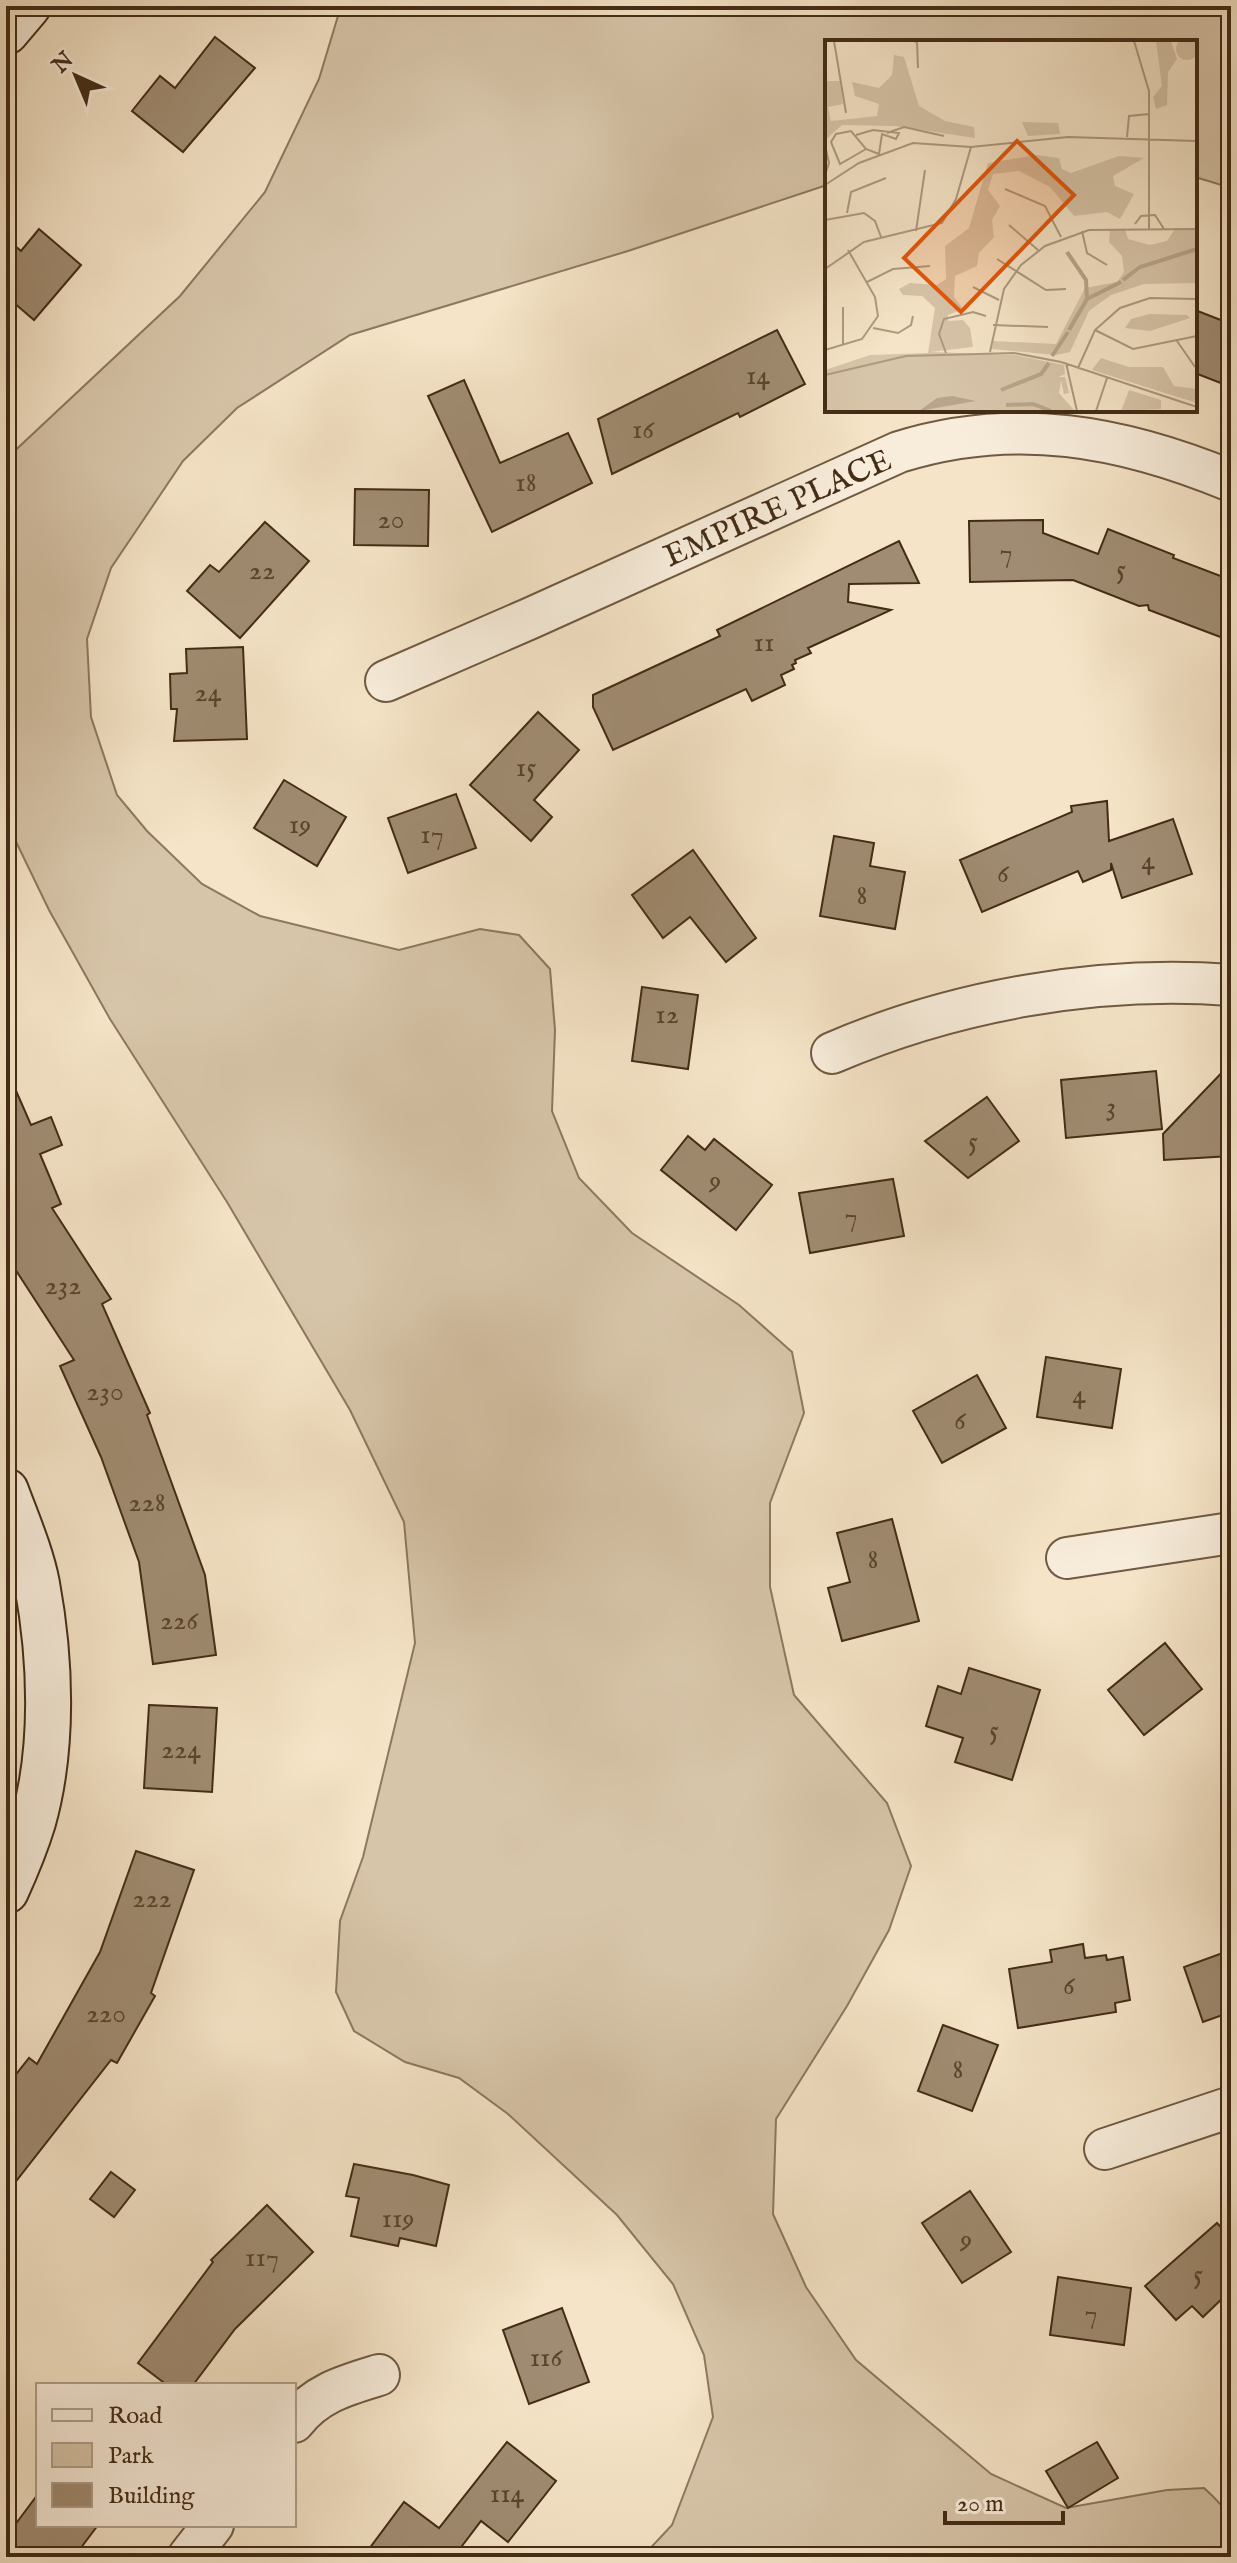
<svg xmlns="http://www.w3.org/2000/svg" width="1237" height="2563" font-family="'IM FELL English',serif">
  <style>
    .green { fill: #d7c5a9; stroke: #8d7860; stroke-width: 2 }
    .building { fill: #a08c72; stroke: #432c16; stroke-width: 2 }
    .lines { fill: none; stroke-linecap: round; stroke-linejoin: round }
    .street-casing { stroke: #705a42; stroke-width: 44 }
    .secondary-casing { stroke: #432c16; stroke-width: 48 }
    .street { stroke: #f8eddb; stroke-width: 40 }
    .secondary { stroke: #f8eddb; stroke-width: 44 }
    .labels { text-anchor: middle; stroke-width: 6; stroke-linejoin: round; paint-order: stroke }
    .number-label { font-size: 28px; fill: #5a442d }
    .street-label { font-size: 32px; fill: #432c16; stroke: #f8eddb }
    .inset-river { fill: none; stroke: #b8a58b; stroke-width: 4 }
    .inset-road { fill: none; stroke: #ae9a80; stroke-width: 2 }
    .view { fill: #e0570c; fill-opacity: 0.15; stroke: #e0570c; stroke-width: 4 }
    .inset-edge { fill: none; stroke: #432c16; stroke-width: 4 }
  </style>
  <rect width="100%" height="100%" fill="#f5e4c7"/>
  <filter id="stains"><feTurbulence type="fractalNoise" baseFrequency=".0025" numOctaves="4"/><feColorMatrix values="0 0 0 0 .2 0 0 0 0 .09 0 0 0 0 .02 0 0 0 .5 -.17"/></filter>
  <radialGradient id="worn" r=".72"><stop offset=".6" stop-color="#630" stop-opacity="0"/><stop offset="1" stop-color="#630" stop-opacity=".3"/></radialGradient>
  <path class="green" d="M341,6H1231V188L1195,177V42H827V185L628,251L350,335L237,408L183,461L111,568L87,639L91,717L117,795L147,831L202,884L260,916L399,950L480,929L519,935L550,969L555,1030L552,1111L579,1178L632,1233L739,1305L792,1352L804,1413L770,1503V1587L794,1695L887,1803L911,1866L889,1930L847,2006L776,2119L773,2214L806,2287L856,2360L991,2474L1066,2508L1167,2490L1204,2488C1234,2515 1231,2518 1231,2557H642L672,2525L713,2417L704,2355L673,2284L617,2215L508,2114L459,2078L405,2062L354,2031L336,1992L340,1921L363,1857L415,1643L404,1522L350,1410L227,1202L110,1019L49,910L6,821V459L180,296L265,192L319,79Z"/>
  <g class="building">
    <polygon points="215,37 255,68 183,152 132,111 160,76 175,88"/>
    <polygon points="39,229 81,265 34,320 6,296 6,238 21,251"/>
    <polygon points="1195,310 1231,324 1231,387 1195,373"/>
    <polygon points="777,330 805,384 740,417 738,413 612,474 598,419"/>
    <polygon points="464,380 500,463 568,433 592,483 492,532 428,396"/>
    <polygon points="355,489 429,490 428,546 354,545"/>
    <polygon points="1043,520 1043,533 1098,554 1108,529 1174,555 1173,558 1231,580 1231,641 1149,610 1148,605 1139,606 1073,580 970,582 969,521"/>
    <polygon points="265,522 309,561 240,638 187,591 210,565 219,572"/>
    <polygon points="899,541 919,583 849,584 848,602 891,610 808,648 811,653 795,660 796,663 792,665 794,669 781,675 785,685 752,701 746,689 613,750 593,707 593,695 720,636 717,630"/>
    <polygon points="243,647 247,739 174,741 177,709 171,709 170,674 187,673 186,649"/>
    <polygon points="538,712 579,750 534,800 552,817 531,841 470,785"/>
    <polygon points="284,780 346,817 317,866 254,828"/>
    <polygon points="456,794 476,848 408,873 388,818"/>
    <polygon points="1107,801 1109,841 1173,819 1192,874 1122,898 1111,863 1111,870 1083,882 1078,871 982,912 960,860 1072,812 1071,806"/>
    <polygon points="834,836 874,843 870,866 905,872 895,929 820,916"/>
    <polygon points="693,850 756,938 726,962 690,917 663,938 632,895"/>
    <polygon points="642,987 698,995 688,1069 632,1061"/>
    <polygon points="1231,1063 1231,1156 1164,1160 1163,1134"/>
    <polygon points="6,1068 31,1125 51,1117 62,1145 40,1154 61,1204 52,1208 111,1299 102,1304 150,1413 147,1415 205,1575 216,1655 153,1664 139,1562 101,1457 60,1366 74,1360 6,1255"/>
    <polygon points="1156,1071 1162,1129 1066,1138 1061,1080"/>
    <polygon points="987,1097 1019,1141 968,1178 925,1141"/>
    <polygon points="688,1136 705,1150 714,1139 772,1185 736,1230 661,1170"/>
    <polygon points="893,1179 904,1236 810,1253 799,1193"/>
    <polygon points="1046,1357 1121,1369 1112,1428 1037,1417"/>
    <polygon points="977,1375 1006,1428 942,1463 913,1411"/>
    <polygon points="892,1519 919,1621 842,1641 828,1588 850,1582 837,1533"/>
    <polygon points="1165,1643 1202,1689 1144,1735 1108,1690"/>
    <polygon points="969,1668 1040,1690 1012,1780 955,1762 963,1738 926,1726 938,1686 961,1694"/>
    <polygon points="149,1705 217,1708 212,1792 144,1788"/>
    <polygon points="136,1851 194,1870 151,1993 155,1996 117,2063 111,2060 6,2194 6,2087 29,2058 37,2064 100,1952"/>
    <polygon points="1083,1944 1085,1958 1106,1955 1107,1960 1123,1957 1130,2000 1115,2003 1116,2012 1018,2028 1009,1969 1052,1962 1050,1950"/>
    <polygon points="1231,1950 1231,2012 1203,2022 1184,1967"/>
    <polygon points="943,2025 998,2045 972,2111 918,2091"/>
    <polygon points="354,2164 413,2175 449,2185 436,2246 400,2238 398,2246 351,2236 359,2198 346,2196"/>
    <polygon points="111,2172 135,2190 114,2217 90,2199"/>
    <polygon points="970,2191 1011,2252 962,2283 922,2223"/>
    <polygon points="267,2205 313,2252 235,2329 193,2385 167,2385 138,2363 213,2262 211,2260"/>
    <polygon points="1217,2223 1231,2238 1231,2290 1203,2317 1192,2306 1176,2320 1145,2286"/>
    <polygon points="1058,2277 1131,2288 1124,2345 1050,2335"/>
    <polygon points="562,2308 589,2382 529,2404 503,2330"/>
    <polygon points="507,2442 556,2481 508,2542 481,2521 462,2546 477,2557 363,2557 404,2502 439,2528"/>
    <polygon points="1097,2442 1118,2478 1068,2508 1046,2471"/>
    <polygon points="38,2494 38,2525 98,2525 74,2557 6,2557 6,2537"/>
  </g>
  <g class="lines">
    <g class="street-casing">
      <g id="street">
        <path d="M386,681L531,618L899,452C1015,416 1122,436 1231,481"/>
        <path d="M832,1053C955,1000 1098,975 1231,985"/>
        <polyline points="1067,1558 1231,1533"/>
        <polyline points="1105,2149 1231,2107"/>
        <path d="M294,2422C316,2393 346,2385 379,2375"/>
        <polyline points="188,2557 213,2525"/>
      </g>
    </g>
    <g class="secondary-casing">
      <g id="secondary">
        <polyline points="6,32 28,6"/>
        <path d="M6,1491C17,1521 31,1553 37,1584C51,1660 54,1748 33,1822C26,1845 16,1869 6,1891"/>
      </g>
    </g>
    <use href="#street" class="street"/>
    <use href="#secondary" class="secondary"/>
  </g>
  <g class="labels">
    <g class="number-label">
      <text x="758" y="384">14</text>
      <text x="643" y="438">16</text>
      <text x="526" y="491">18</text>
      <text x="391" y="528">20</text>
      <text x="1006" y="561">7</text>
      <text x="1121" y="578">5</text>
      <text x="262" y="579">22</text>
      <text x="764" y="651">11</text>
      <text x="208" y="701">24</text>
      <text x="526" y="776">15</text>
      <text x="300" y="833">19</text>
      <text x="432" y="843">17</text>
      <text x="1148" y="869">4</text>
      <text x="1003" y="882">6</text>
      <text x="862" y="904">8</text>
      <text x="667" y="1023">12</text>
      <text x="1111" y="1115">3</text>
      <text x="973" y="1150">5</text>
      <text x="715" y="1189">9</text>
      <text x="851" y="1225">7</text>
      <text x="63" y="1294">232</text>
      <text x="105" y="1400">230</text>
      <text x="1079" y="1403">4</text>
      <text x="960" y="1429">6</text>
      <text x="147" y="1511">228</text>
      <text x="873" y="1568">8</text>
      <text x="179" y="1629">226</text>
      <text x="994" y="1739">5</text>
      <text x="181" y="1758">224</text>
      <text x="152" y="1907">222</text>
      <text x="1069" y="1994">6</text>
      <text x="106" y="2022">220</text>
      <text x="958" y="2078">8</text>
      <text x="398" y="2227">119</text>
      <text x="966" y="2248">9</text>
      <text x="262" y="2266">117</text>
      <text x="1198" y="2283">5</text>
      <text x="1091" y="2322">7</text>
      <text x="546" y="2366">116</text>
      <text x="507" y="2502">114</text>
    </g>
    <g class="street-label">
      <text transform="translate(777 507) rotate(-24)" y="11">EMPIRE PLACE</text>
    </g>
  </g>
  <g transform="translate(825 40)">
    <rect width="372" height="372" fill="#f5e4c7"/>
    <path d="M351 9a11 11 0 1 1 22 0a11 11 0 1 1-22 0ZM331,1H346L352,19L343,32L342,65L331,69L328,57L337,46ZM69,15L79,17L94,66L120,81L149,87L150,98L70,86L17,85L0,100V41H15L18,64L3,67L6,81L52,76L54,64L30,56L27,42L54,48L67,35ZM197,82L233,83L235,94L203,96ZM212,115L234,118L237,129L246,133L294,116L319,118L288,136L290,146L309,154L295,179L282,172L249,176L225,147L194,131L168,134L163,150L175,166L167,180L169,197L154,213L152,226L130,236L129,257L138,269L123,275V281L138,280L145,288L148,307L106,312L190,315L239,325L240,334L233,337H240L244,353L239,354L236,340L234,353L250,371H0V330L45,315L103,313L110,268L97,256L78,255L74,249L85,243L112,245L121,239L120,206L144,188L163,123ZM285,189H300L303,199L325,205L342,201L350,189H372V243L319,244L286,255L264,271L245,312L231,315L167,309L168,301L231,304L260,248L292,242L299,232L297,216L284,202ZM324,274L362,275L365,278L325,291L300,288L306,279ZM276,318L304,327H338L349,346L372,349V363L267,330ZM304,350L336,360V369L296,371Z" fill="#d7c5a9"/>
    <path d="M127,356L151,361L94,371L112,358Z" fill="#b8a58b"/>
    <path class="inset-river" d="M242,212L261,240L262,259M298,240L315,227L372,209M244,290L262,259L296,242M227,316L243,292M176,350L216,334L224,323M181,365L208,364L226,371"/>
    <path class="inset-road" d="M9,1L21,73M88,1L92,2L93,28M309,1L324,51V189M62,93L79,87L119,96M31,95L48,90L74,93L71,99L57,94L54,114L41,109L26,91L11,94L6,102L15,124L41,109M302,97L304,76L324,74M0,105L4,123L0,135M0,145L34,123L88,103L146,107L243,97L372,101M180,149L220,166L236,197M22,173L26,152L61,138M0,180L39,173L50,181L56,197M310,184L316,176L330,175L339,189M184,185L213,210M91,191L100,130M257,191L262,213L282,225M172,219L221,250L241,249M0,229L39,202L117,183L131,159L146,107M42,242L68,229L105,226M148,247L174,260M168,285L223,287M48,288L73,293L86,285L88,276M270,290L308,309L372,296M352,301L370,327M18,306V267M0,310L37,299L53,276L50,257L23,210M165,312L179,249L196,225L220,206L264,190L372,189M121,313L114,294L119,279L148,272L161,276M241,323L252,371M253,328L270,290L295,268L325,258L372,259M0,335L81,316L189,313L236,322L372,367M271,371L282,338"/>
    <path class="view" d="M192,101L249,155L136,272L79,218Z"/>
    <rect width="372" height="372" class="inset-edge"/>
  </g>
  <rect width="1237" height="2563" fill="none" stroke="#f5e4c7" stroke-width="32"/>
  <rect x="8" y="8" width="1221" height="2547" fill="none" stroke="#432c16" stroke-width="4"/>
  <rect x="16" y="16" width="1205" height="2531" fill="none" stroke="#432c16" stroke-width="2"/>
  <rect x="36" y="2383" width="260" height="144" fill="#f8eddb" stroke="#b0a08c" stroke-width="2"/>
  <rect x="52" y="2409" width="40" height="12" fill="#f8eddb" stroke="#b0a08c" stroke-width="2"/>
  <text x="108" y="2423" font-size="24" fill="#432c16">Road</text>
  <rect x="52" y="2443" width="40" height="24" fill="#d7c5a9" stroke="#b0a08c" stroke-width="2"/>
  <text x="108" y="2463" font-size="24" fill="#432c16">Park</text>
  <rect x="52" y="2483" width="40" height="24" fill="#a08c72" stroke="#b0a08c" stroke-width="2"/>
  <text x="108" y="2503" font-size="24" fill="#432c16">Building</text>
  <g transform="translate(76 76) rotate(316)" stroke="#f8eddb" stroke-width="6" paint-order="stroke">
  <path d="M0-6L14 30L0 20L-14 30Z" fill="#432c16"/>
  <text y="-12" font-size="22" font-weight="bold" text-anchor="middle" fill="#432c16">N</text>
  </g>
  <path d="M945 2511v12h118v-12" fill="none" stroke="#432c16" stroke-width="4"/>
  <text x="957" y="2511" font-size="24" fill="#432c16" stroke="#f8eddb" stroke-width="6" paint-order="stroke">20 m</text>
  <rect width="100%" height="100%" filter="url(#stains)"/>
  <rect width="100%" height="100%" fill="url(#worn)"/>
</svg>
